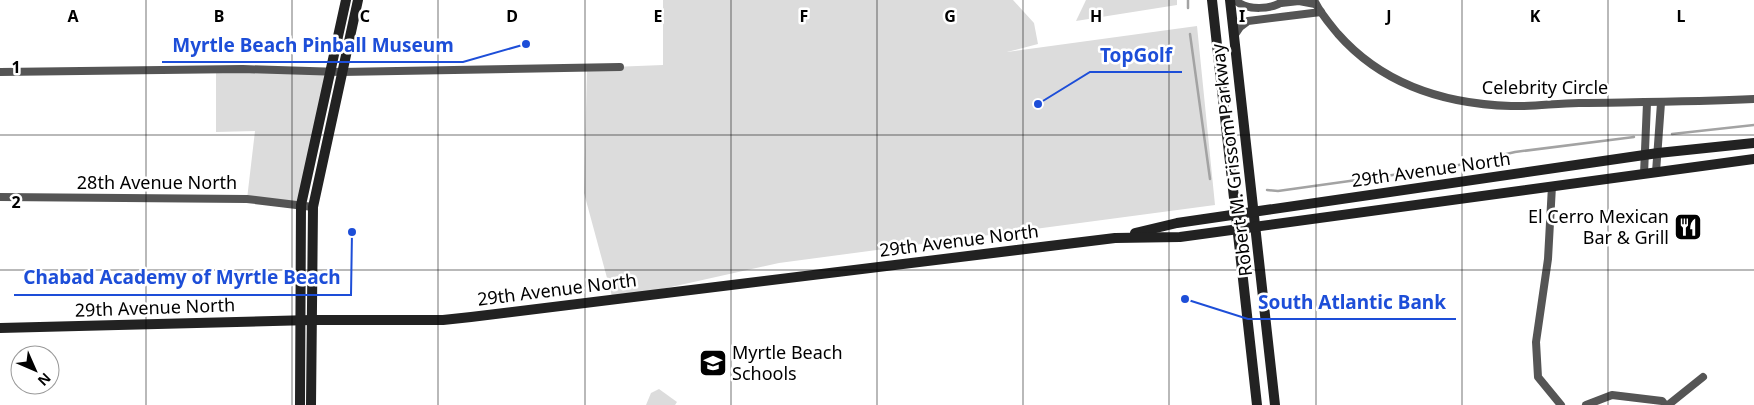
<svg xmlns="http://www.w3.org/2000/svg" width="1754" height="405" font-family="'Noto Sans',sans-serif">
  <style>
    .green { fill: #dcdcdc }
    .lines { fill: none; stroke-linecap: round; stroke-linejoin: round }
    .stream { stroke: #a3a3a3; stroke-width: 2.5 }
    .street { stroke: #555; stroke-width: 8 }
    .secondary { stroke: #222; stroke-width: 10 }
    .grid { fill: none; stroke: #000; stroke-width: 1; stroke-opacity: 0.55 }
    .labels { text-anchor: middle; stroke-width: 5; stroke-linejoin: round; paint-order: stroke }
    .street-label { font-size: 18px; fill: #000; stroke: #fff }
    .poi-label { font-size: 18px; fill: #000; stroke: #fff; text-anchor: end }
    .grid-label { font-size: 16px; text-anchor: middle; font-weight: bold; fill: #000; stroke: #fff; stroke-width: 5; stroke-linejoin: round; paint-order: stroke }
    .leader { fill: none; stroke: #1d4ed8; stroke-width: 2 }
    .callout-dot { fill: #1d4ed8; stroke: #fff; stroke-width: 2 }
    .callout-label { font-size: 19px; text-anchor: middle; font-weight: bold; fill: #1d4ed8; stroke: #fff; stroke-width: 5; stroke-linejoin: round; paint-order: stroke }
  </style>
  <rect width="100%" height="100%" fill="#fff"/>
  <g class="green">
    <polygon points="663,0 1013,0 1034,23 1038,44 1007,52 1197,26 1215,205 779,263 613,300 584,193 587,68 663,65"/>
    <polygon points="1086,0 1177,0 1177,5 1076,21"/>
    <polygon points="216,71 329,72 301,205 247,199 255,131 216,132"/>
    <polygon points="659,389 677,402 675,405 646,405 651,393"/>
  </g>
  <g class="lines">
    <g class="stream">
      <polyline points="1188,0 1188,8"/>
      <polyline points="1190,34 1210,179"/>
      <polyline points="1672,134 1754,125"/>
      <polyline points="1267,190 1278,191 1450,167 1515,152 1634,137"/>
    </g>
    <g class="street">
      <path d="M1235,0C1247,11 1272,10 1285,0"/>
      <path d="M1314,0C1320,13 1329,23 1338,34C1383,85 1444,104 1511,106C1534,107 1556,103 1579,103C1638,102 1696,102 1754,99"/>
      <polyline points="1281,3 1299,1 1315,4"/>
      <polyline points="1234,36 1240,27 1248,21 1321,12"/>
      <polyline points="0,72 243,69 341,72 620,67"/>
      <polyline points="1656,172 1661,103"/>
      <polyline points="1644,174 1647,103"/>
      <polyline points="1552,186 1548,259 1536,342 1538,377 1561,405"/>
      <polyline points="0,197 247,199 313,207"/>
      <polyline points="1586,405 1612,395 1662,401 1665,405"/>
      <polyline points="1668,405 1703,377"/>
    </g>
    <g class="secondary">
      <polyline points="1212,0 1257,405"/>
      <polyline points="1230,0 1275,405"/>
      <polyline points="1135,233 1177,223 1658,153 1754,143"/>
      <polyline points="0,328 311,320 443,320 471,317 1115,238 1180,237 1754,159"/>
      <polyline points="300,405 301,205 346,0"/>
      <polyline points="311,405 313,207 358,0"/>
    </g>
  </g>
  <path class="grid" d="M146,0V405M292,0V405M438,0V405M585,0V405M731,0V405M877,0V405M1023,0V405M1169,0V405M1316,0V405M1462,0V405M1608,0V405M0,135H1754M0,270H1754"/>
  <defs>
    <g id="restaurant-square" transform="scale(1.4375)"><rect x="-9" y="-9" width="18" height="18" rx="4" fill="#000" stroke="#fff"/><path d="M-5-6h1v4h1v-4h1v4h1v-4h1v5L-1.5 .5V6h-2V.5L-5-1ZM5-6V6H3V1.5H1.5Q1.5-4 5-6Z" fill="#fff"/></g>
    <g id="school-square" transform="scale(1.4375)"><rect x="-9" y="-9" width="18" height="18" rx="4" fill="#000" stroke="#fff"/><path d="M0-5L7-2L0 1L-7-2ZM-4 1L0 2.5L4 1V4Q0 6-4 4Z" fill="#fff"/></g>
  </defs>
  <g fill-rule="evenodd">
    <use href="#restaurant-square" x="1688" y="227"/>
    <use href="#school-square" x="713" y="363"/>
  </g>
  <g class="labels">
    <g class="street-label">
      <text x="1545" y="94">Celebrity Circle</text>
      <text transform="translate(1232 160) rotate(-97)" y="6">Robert M. Grissom Parkway</text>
      <text transform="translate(1431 170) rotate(-8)" y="6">29th Avenue North</text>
      <text x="157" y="189">28th Avenue North</text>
      <text transform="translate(959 241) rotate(-7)" y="6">29th Avenue North</text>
      <text transform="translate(557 290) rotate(-7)" y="6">29th Avenue North</text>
      <text transform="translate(155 308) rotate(-2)" y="6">29th Avenue North</text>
    </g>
    <g class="poi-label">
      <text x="1669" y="223">El Cerro Mexican<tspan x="1669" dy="21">Bar &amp; Grill</tspan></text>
      <text x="732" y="359" text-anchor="start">Myrtle Beach<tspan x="732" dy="21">Schools</tspan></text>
    </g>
  </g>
  <g class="grid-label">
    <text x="73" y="22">A</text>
    <text x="219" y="22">B</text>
    <text x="365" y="22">C</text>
    <text x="512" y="22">D</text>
    <text x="658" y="22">E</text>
    <text x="804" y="22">F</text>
    <text x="950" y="22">G</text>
    <text x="1096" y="22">H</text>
    <text x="1242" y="22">I</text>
    <text x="1389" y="22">J</text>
    <text x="1535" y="22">K</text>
    <text x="1681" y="22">L</text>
    <text x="16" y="73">1</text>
    <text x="16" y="208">2</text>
  </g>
  <path class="leader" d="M526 44L463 62H162M1038 104L1090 72H1182M352 232L351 295H14M1185 299L1248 319H1456"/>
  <g class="callout-dot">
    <circle cx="526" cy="44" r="5"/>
    <circle cx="1038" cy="104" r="5"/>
    <circle cx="352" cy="232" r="5"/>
    <circle cx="1185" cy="299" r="5"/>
  </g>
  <g class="callout-label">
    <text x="313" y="52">Myrtle Beach Pinball Museum</text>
    <text x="1136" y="62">TopGolf</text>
    <text x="182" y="284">Chabad Academy of Myrtle Beach</text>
    <text x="1352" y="309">South Atlantic Bank</text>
  </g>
  <g transform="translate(35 370) rotate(135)"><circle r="24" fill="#ffffff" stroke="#999999"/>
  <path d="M0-4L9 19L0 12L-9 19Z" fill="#000000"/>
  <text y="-8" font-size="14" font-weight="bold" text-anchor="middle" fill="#000000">N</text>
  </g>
</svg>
